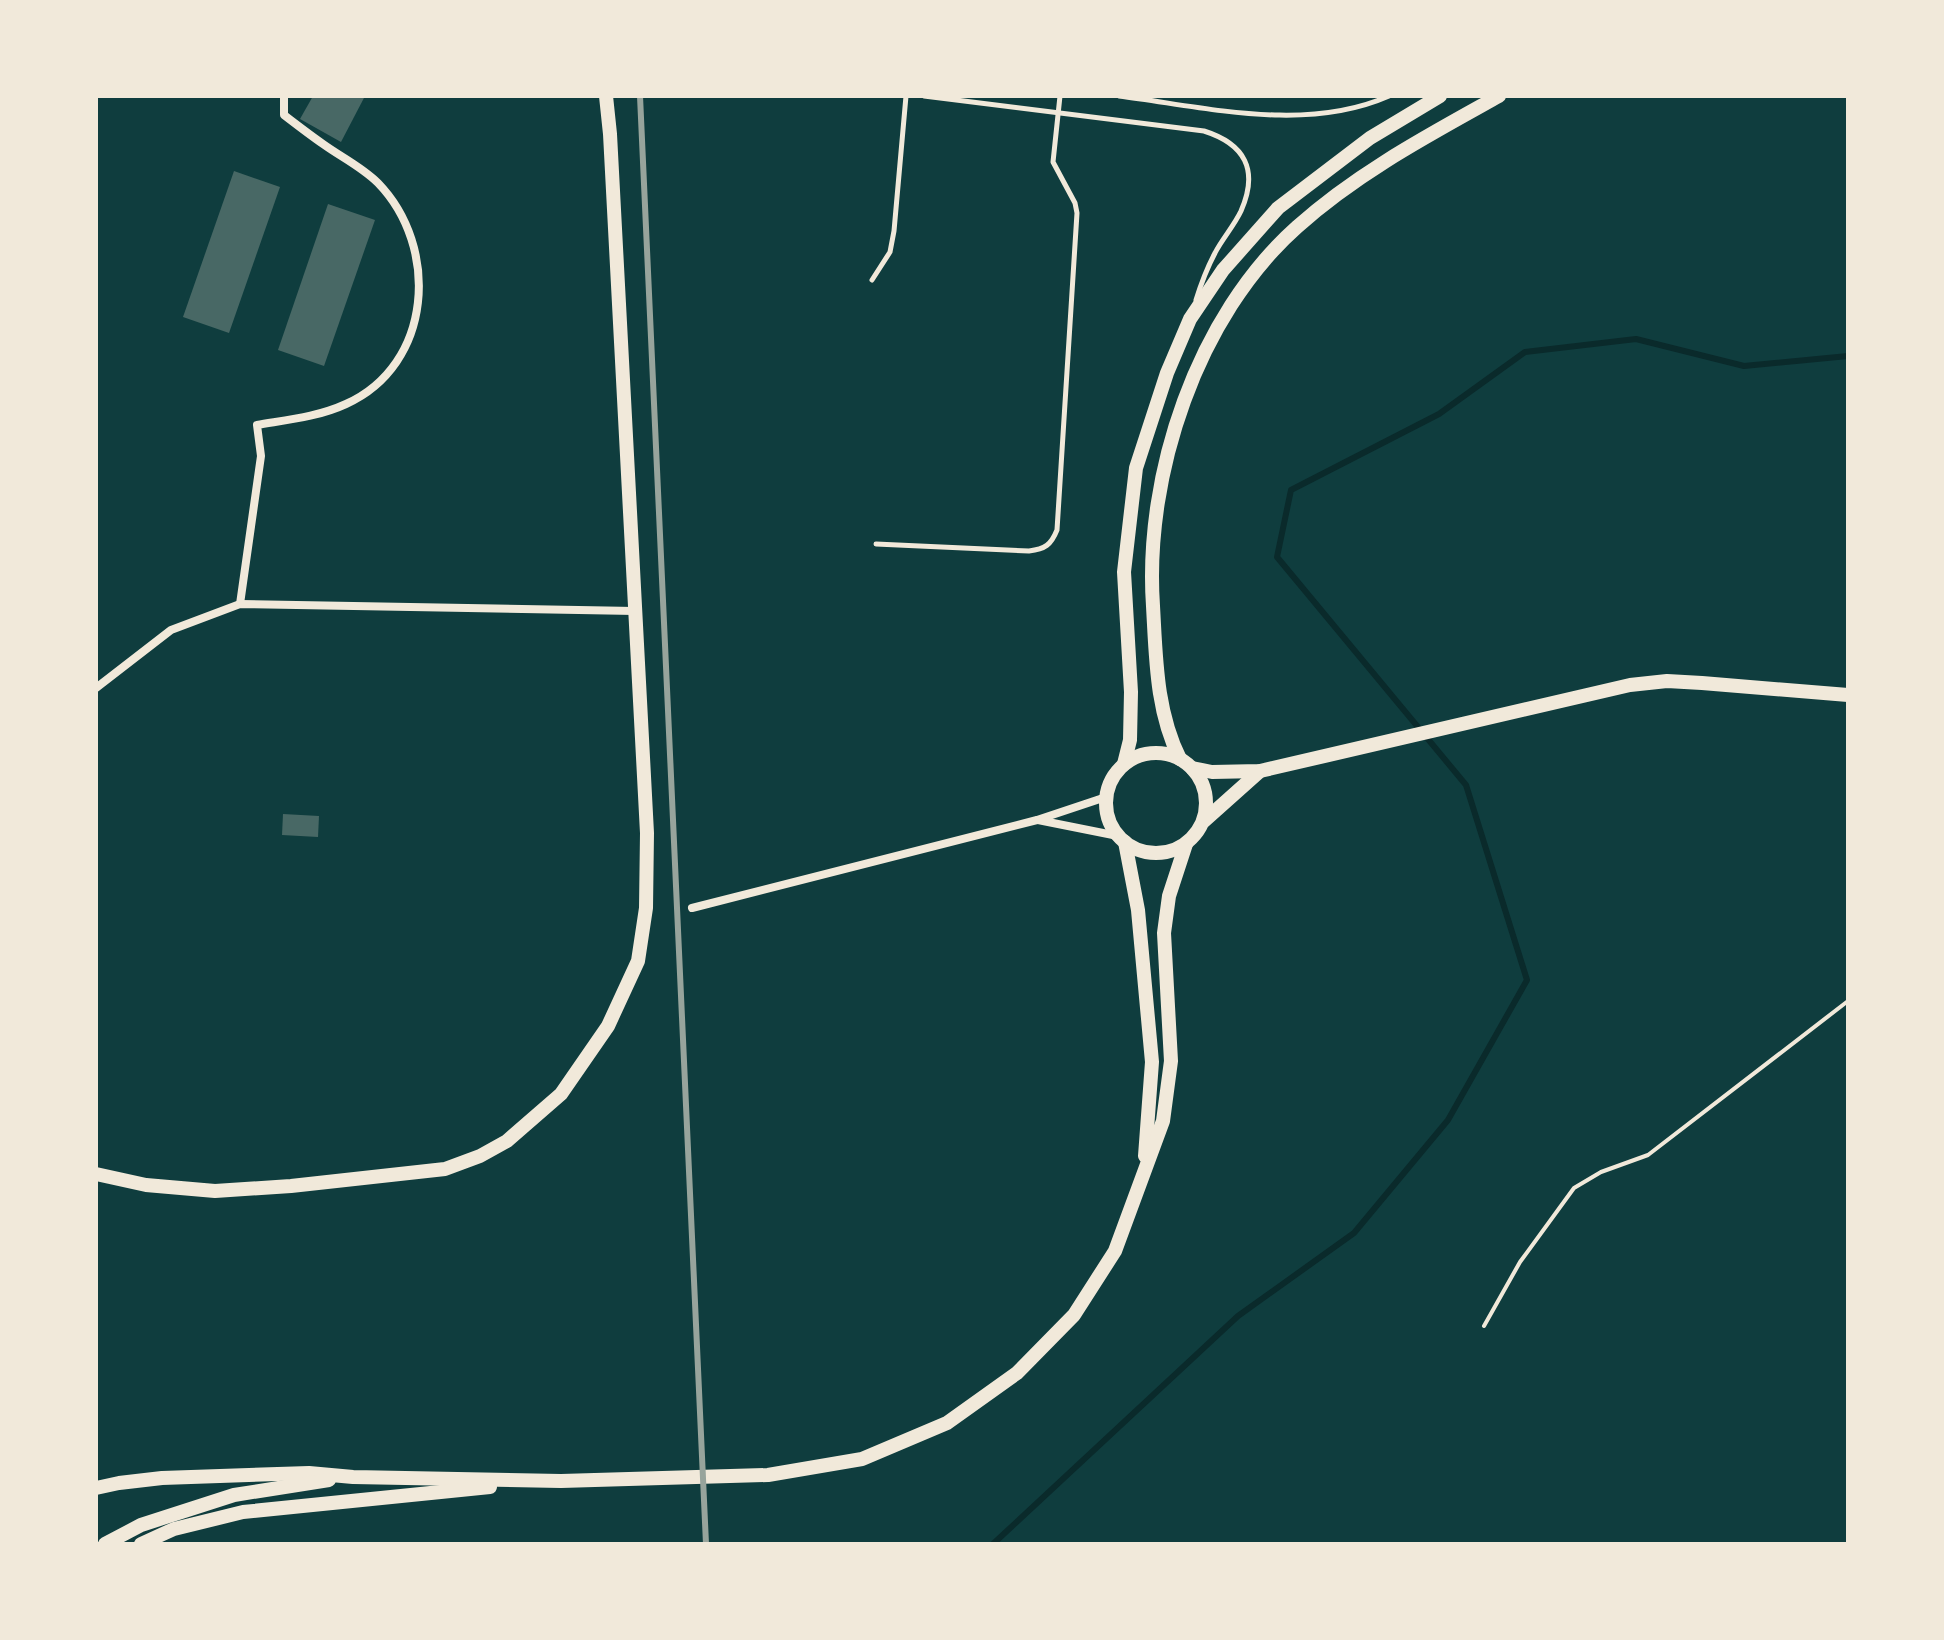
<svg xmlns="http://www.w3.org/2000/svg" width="1944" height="1640" font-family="'PT Sans',sans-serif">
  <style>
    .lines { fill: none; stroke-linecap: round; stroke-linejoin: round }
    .stream { stroke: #0a2a2b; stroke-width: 6 }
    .building { fill: #486865 }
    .path { stroke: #f1e9da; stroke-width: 4 }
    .service { stroke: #f1e9da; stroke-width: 5 }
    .minor { stroke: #f1e9da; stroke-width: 8 }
    .primary { stroke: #f1e9da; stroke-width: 14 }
    .rail { stroke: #97a49c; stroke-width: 6 }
  </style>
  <rect width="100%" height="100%" fill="#0f3d3e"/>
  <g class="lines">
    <polyline class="stream" points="993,1544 1238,1316 1354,1233 1448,1120 1527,980 1466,785 1277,557 1291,490 1439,414 1525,352 1636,339 1744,366 1848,356"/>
  </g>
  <g class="building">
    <polygon points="313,96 365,96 341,142 300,119"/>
    <polygon points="234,171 280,187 229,333 183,317"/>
    <polygon points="328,204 375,220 324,366 278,350"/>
    <polygon points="283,814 319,816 318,837 282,835"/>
  </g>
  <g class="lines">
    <polyline class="path" points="1484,1326 1520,1262 1574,1188 1601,1172 1648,1155 1848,1001"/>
    <g class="service">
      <path d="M924,96L1204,131C1245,144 1259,170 1241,211C1234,226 1222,239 1215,253C1207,268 1201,284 1196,300"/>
      <path d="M1119,96C1206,107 1305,133 1389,96"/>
      <polyline points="872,280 890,252 894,231 906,96"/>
      <path d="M876,544L1029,551C1045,549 1051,545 1057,530L1077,213L1075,203L1053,162L1060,96"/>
    </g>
    <g class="minor">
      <path d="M240,604L261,456L257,425C286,420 318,417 346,404C433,365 440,247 378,183C362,167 341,157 323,144C310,135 297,125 284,115V96"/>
      <polyline points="96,688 171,630 240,604 635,611"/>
      <polyline points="1038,820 1118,836"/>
      <polyline points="692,908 1037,820 1106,797"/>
    </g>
    <g class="primary">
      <circle cx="1156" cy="803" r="50"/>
      <path d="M1180,759C1156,711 1156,658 1153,606C1144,475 1197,316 1297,227C1357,173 1429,135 1499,96"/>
      <polyline points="1124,764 1130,740 1131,692 1124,572 1136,468 1167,373 1190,319 1223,270 1278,208 1370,138 1440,96"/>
      <polyline points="1192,768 1212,772 1260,771 1630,685 1667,681 1702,683 1848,695"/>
      <polyline points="1204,821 1260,771"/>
      <polyline points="1125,842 1138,910 1152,1062 1145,1156"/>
      <polyline points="96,1174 146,1185 215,1191 291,1186 445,1169 480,1156 507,1141 561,1094 608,1026 638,961 646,908 647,833 610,134 606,96"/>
      <polyline points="96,1488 119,1483 162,1478 309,1473 353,1477 561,1481 768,1475 862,1459 947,1423 1017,1373 1074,1315 1115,1251 1163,1121 1171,1061 1164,933 1169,896 1186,844"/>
      <polyline points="105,1544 141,1525 234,1495 329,1480"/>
      <polyline points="141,1544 174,1529 243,1512 490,1487"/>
    </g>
    <polyline class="rail" points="640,96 706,1544"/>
  </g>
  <rect width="1944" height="1640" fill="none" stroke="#f1e9da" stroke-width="196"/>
</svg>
